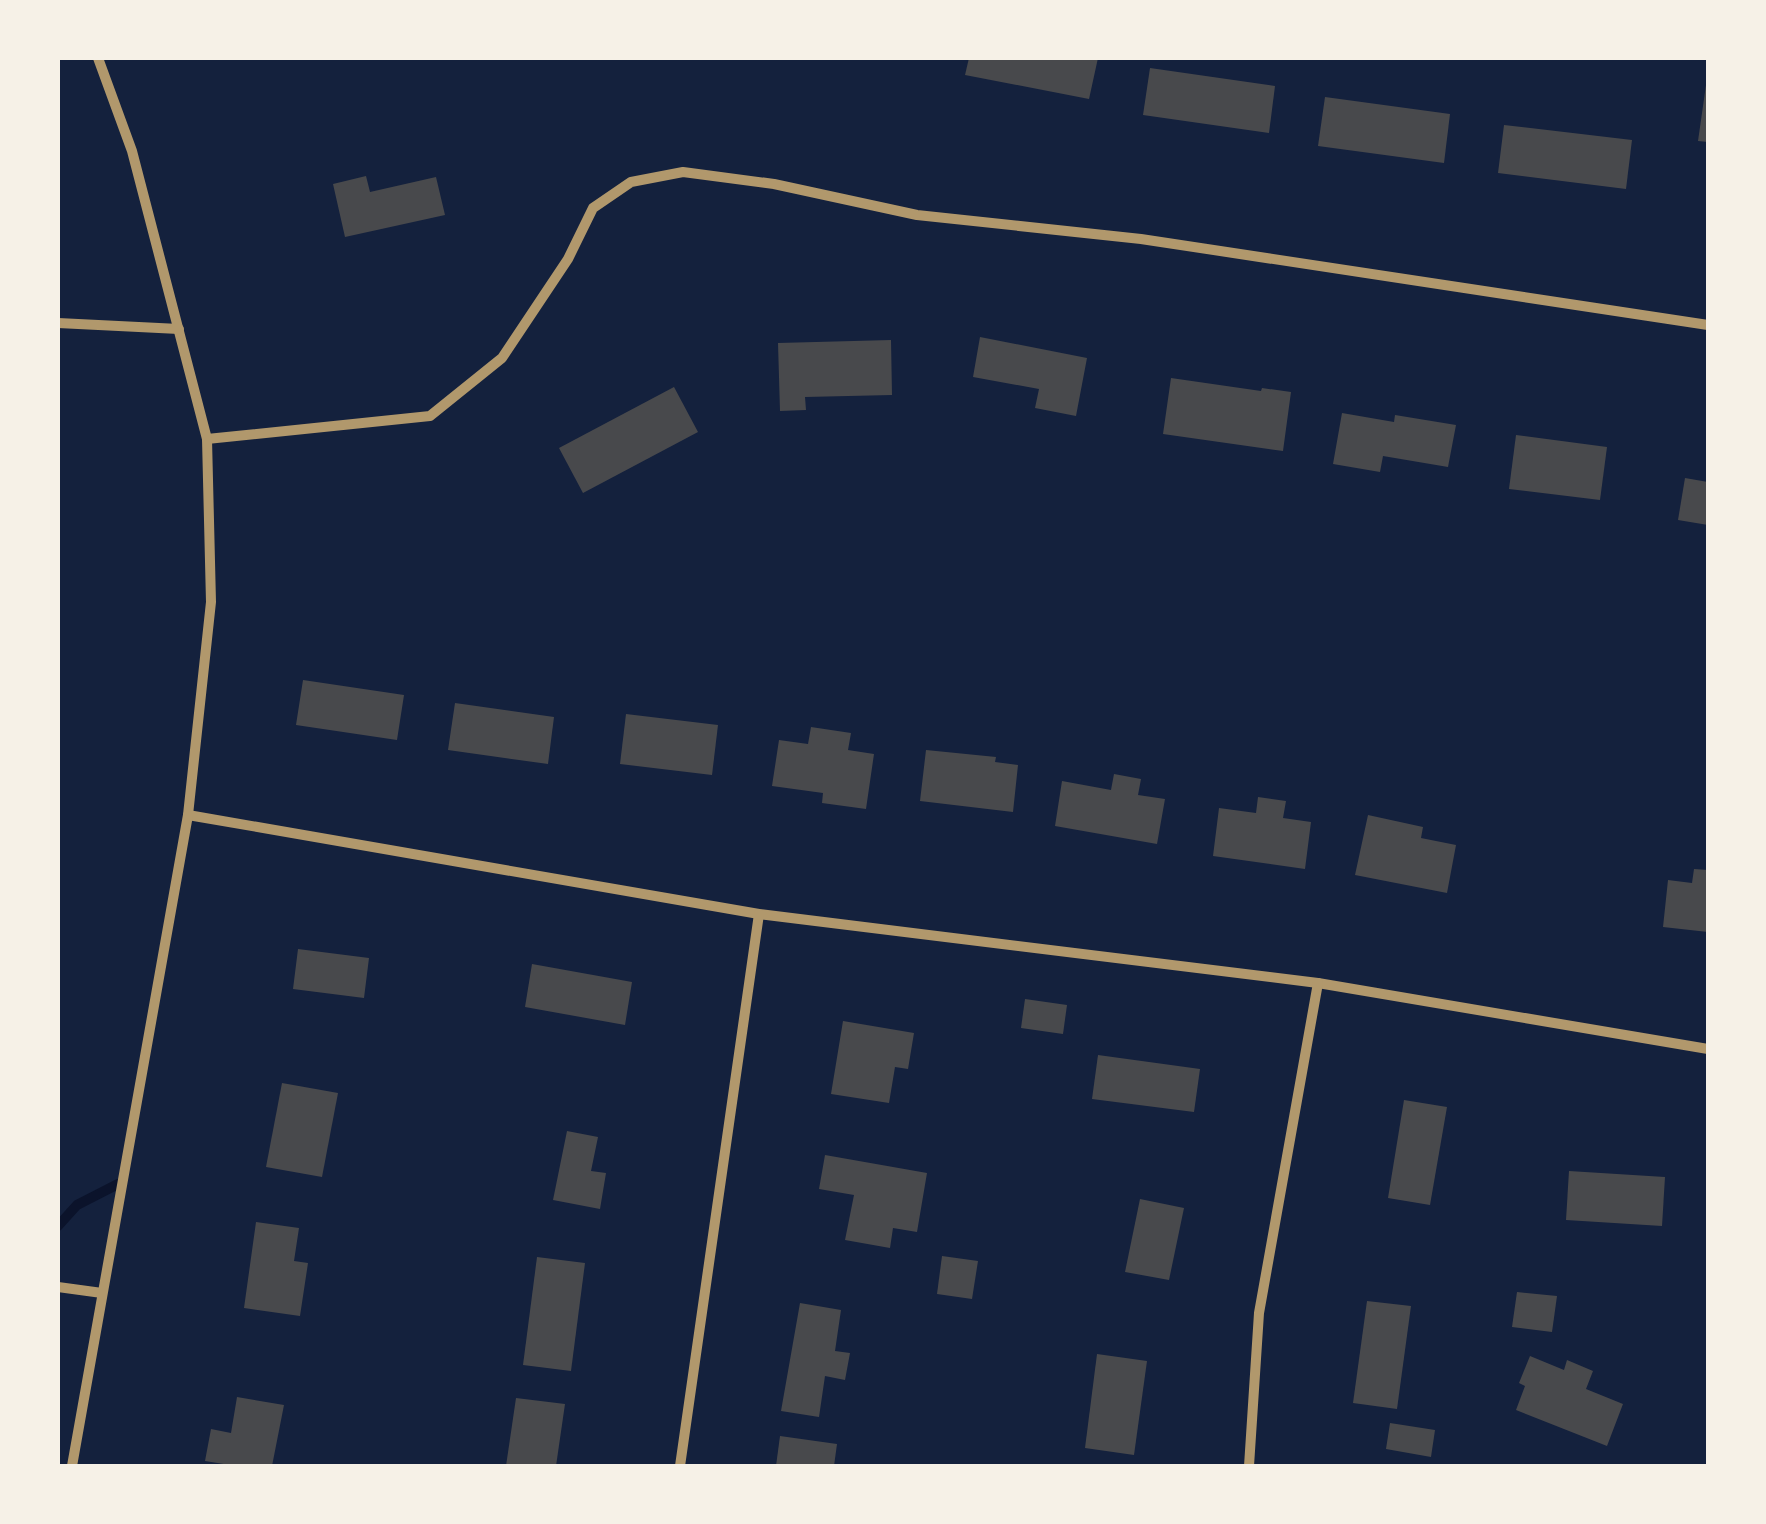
<svg xmlns="http://www.w3.org/2000/svg" width="1766" height="1524" font-family="'Open Sans',sans-serif">
  <style>
    .lines { fill: none; stroke-linecap: round; stroke-linejoin: round }
    .stream { stroke: #0b132b; stroke-width: 10 }
    .building { fill: #48494c }
    .minor { stroke: #b1986c; stroke-width: 10 }
  </style>
  <rect width="100%" height="100%" fill="#14213d"/>
  <g class="lines">
    <polyline class="stream" points="58,1226 77,1205 118,1184"/>
  </g>
  <g class="building">
    <polygon points="969,58 1098,58 1089,99 965,75"/>
    <polygon points="1150,68 1275,86 1269,133 1143,115"/>
    <polygon points="1706,85 1708,85 1708,142 1698,141"/>
    <polygon points="1325,97 1450,114 1444,163 1318,146"/>
    <polygon points="1504,125 1632,140 1626,189 1498,173"/>
    <polygon points="366,176 370,192 436,177 445,215 345,237 333,184"/>
    <polygon points="980,337 1087,358 1076,416 1035,408 1039,389 973,377"/>
    <polygon points="891,340 892,395 805,397 806,410 780,411 778,343"/>
    <polygon points="1171,378 1261,391 1262,388 1291,392 1283,451 1163,434"/>
    <polygon points="674,387 698,432 583,493 559,448"/>
    <polygon points="1342,413 1394,422 1395,415 1456,425 1448,467 1383,456 1380,472 1333,464"/>
    <polygon points="1516,435 1607,447 1600,500 1509,489"/>
    <polygon points="1685,478 1708,482 1708,525 1678,520"/>
    <polygon points="303,680 404,695 397,740 296,725"/>
    <polygon points="455,703 554,717 548,764 448,750"/>
    <polygon points="626,714 718,725 712,775 620,764"/>
    <polygon points="811,727 851,733 848,750 874,754 866,809 822,803 823,793 772,786 779,740 808,744"/>
    <polygon points="926,750 996,757 995,762 1018,765 1013,812 920,801"/>
    <polygon points="1114,774 1141,779 1138,795 1165,799 1157,844 1055,826 1062,781 1111,790"/>
    <polygon points="1258,797 1286,801 1283,818 1311,822 1305,869 1213,856 1219,808 1256,813"/>
    <polygon points="1368,815 1423,827 1421,838 1456,845 1447,893 1355,875"/>
    <polygon points="1694,869 1708,870 1708,932 1663,927 1668,880 1692,883"/>
    <polygon points="298,949 369,958 364,998 293,989"/>
    <polygon points="532,964 632,982 625,1025 525,1007"/>
    <polygon points="1025,999 1067,1005 1063,1034 1021,1028"/>
    <polygon points="843,1021 914,1033 908,1069 895,1067 889,1103 831,1094"/>
    <polygon points="1098,1055 1200,1069 1194,1112 1092,1099"/>
    <polygon points="282,1083 338,1093 322,1177 266,1167"/>
    <polygon points="1404,1100 1447,1107 1430,1205 1388,1198"/>
    <polygon points="567,1131 598,1137 591,1171 606,1173 600,1209 553,1200"/>
    <polygon points="825,1155 927,1173 917,1232 893,1228 890,1248 845,1240 854,1195 819,1189"/>
    <polygon points="1569,1171 1665,1177 1662,1226 1566,1220"/>
    <polygon points="1140,1199 1184,1208 1169,1280 1125,1272"/>
    <polygon points="256,1222 299,1228 294,1261 308,1263 300,1316 244,1308"/>
    <polygon points="942,1256 978,1261 972,1299 937,1294"/>
    <polygon points="537,1257 585,1263 571,1371 523,1365"/>
    <polygon points="1517,1292 1557,1296 1552,1332 1512,1327"/>
    <polygon points="1367,1301 1411,1306 1397,1409 1353,1403"/>
    <polygon points="800,1303 841,1310 835,1351 850,1353 845,1380 825,1376 819,1417 781,1411"/>
    <polygon points="1097,1354 1147,1361 1134,1455 1085,1448"/>
    <polygon points="1530,1356 1564,1370 1567,1360 1593,1371 1586,1389 1623,1404 1607,1446 1516,1410 1525,1386 1519,1383"/>
    <polygon points="237,1397 284,1405 272,1466 236,1466 205,1461 211,1429 231,1433"/>
    <polygon points="516,1398 565,1404 556,1466 506,1466"/>
    <polygon points="1390,1423 1435,1430 1431,1457 1386,1449"/>
    <polygon points="780,1436 837,1444 834,1466 776,1466"/>
  </g>
  <g class="lines">
    <g class="minor">
      <polyline points="58,323 179,329"/>
      <polyline points="207,439 430,416 502,358 568,259 593,208 631,182 683,172 774,184 917,215 1141,239 1708,325"/>
      <polyline points="188,815 759,914 1318,983 1708,1049"/>
      <polyline points="58,1287 102,1293"/>
      <polyline points="72,1466 188,815 211,602 207,439 132,151 98,58"/>
      <polyline points="680,1466 759,914"/>
      <polyline points="1249,1466 1259,1313 1318,983"/>
    </g>
  </g>
  <rect width="1766" height="1524" fill="none" stroke="#f6f1e7" stroke-width="120"/>
</svg>
